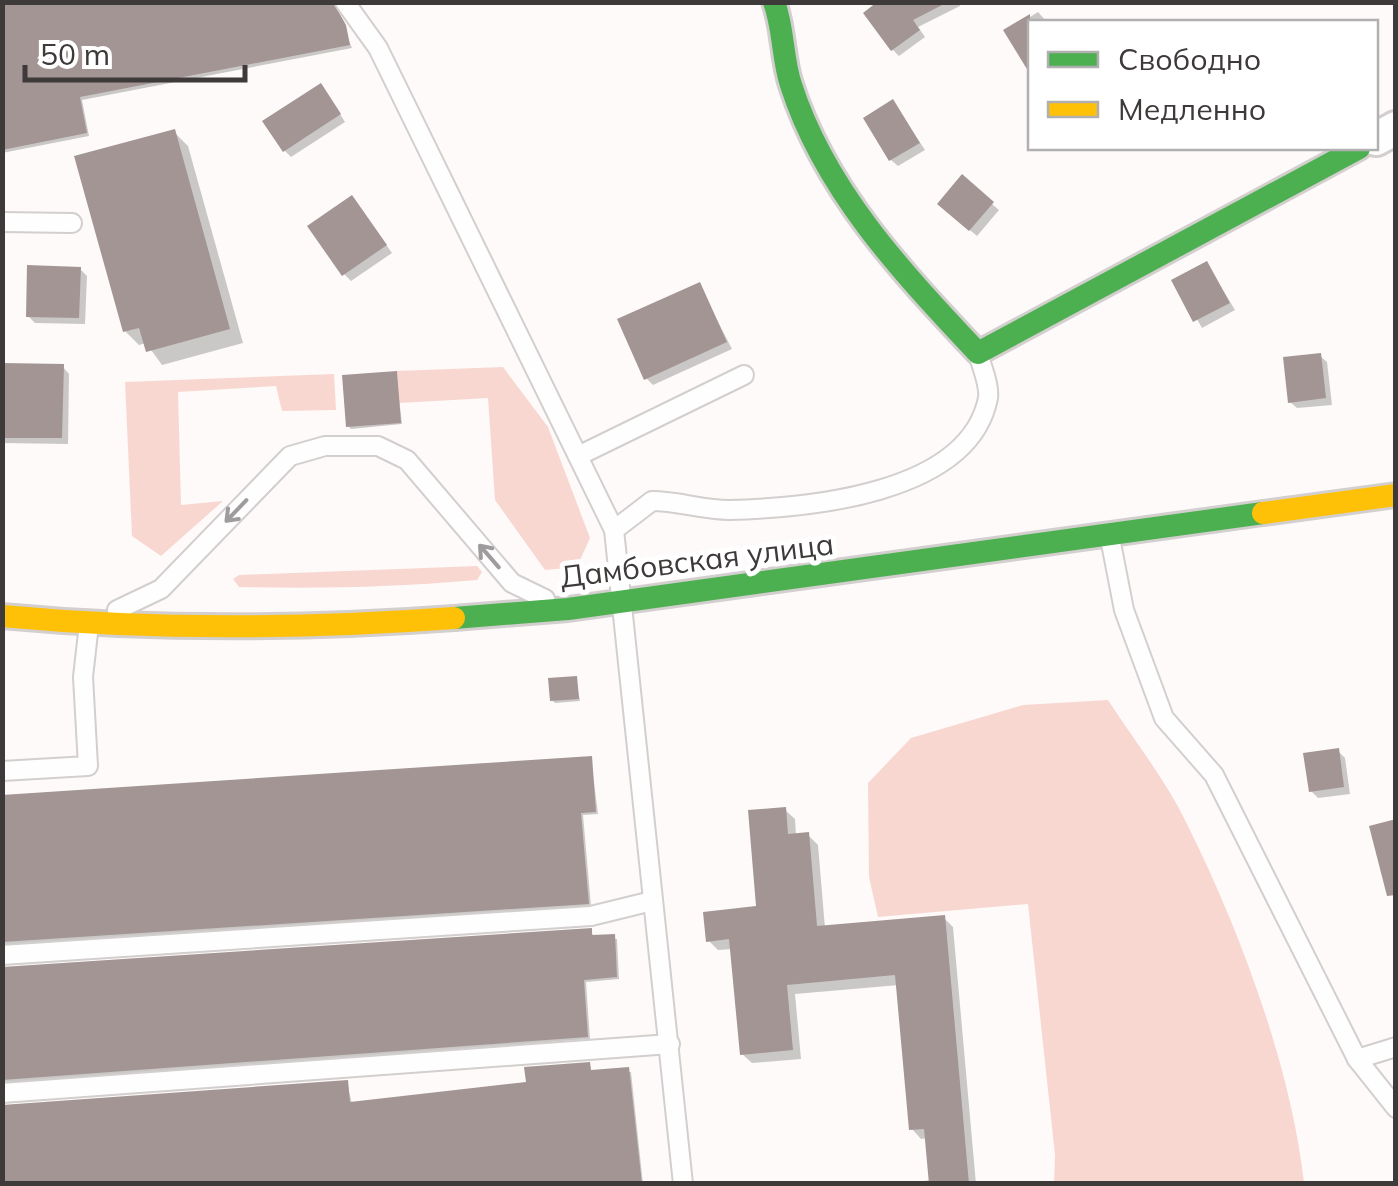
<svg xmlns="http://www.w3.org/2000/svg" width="1398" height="1186" font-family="Mulish,sans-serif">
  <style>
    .green { fill: #f9d7d1 }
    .shadow { fill: #0003 }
    .building { fill: #a29593 }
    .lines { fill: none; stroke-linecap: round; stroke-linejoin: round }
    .lane-casing { stroke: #d2cfce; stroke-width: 22 }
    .street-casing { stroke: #d2cfce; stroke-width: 38 }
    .fast-casing { stroke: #d2cfce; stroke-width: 28 }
    .slow-casing { stroke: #d2cfce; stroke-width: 28 }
    .lane { stroke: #fffefe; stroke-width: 18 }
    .street { stroke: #fffefe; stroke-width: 32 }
    .fast { stroke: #4caf50; stroke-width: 22 }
    .slow { stroke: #ffc107; stroke-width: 22 }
    .oneway { stroke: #9e9c9c }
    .labels { text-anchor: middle; stroke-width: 10; stroke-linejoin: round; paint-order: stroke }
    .street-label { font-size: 30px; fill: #3d3a39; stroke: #fff }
  </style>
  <rect width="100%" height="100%" fill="#fdfaf9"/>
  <g class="green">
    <polygon points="503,367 548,427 590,538 577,567 545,570 495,500 488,398 399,403 397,371"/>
    <polygon points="334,374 336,410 282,411 276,386 178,392 181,505 223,501 161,556 132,536 125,382"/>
    <path d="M477,566L482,572L477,580C398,587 319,589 239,587L233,579L239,575Z"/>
    <path d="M1108,700C1134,740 1165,779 1186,822C1239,928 1291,1066 1304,1183H1054L1055,1155L1028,904L878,917L869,877L868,783L911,738L1023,705Z"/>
  </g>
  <g class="shadow">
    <polygon points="2,2 339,18 352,48 82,100 89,136 2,153"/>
    <polygon points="881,2 959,2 960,6 918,27 925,37 899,56 892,49"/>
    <polygon points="1038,12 1047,22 1030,22 1029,63 1007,31"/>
    <polygon points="327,93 345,122 291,157 284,150"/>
    <polygon points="893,102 925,150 898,166 891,160"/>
    <polygon points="174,132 188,146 243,343 162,365 146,343 139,345 125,331"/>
    <polygon points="992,204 999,210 977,236 947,211"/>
    <polygon points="358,205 392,253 351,281 344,274"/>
    <polygon points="1207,264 1235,310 1202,328 1175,281"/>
    <polygon points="80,269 87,276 85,324 35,323 28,316"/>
    <polygon points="699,285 732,349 653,385 646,378"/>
    <polygon points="1320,356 1327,362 1332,405 1297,408 1290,402"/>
    <polygon points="2,366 63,367 69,374 68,444 2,443"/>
    <polygon points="396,373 402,424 351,429 348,426"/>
    <polygon points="576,678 580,701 555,703 552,700"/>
    <polygon points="1338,751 1345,758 1350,794 1318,798 1311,791"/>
    <polygon points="591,759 598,814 583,815 591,906 2,946 2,798"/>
    <polygon points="785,810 795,819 796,836 808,835 818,845 825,928 944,918 953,927 976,1184 903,1184 931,1180 927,1138 921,1139 912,1129 899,985 795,994 801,1059 752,1063 742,1054 733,949 718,950 708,940 759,908"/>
    <polygon points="591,931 594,937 617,939 619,979 586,982 590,1039 2,1084 2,970"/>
    <polygon points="589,1065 592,1072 631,1072 643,1184 337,1184 347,1083 352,1104 528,1084"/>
  </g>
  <g class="building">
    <polygon points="2,2 333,2 346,25 350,45 80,97 87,133 2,150"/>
    <polygon points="877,2 948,2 913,20 920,30 891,51 863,13"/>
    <polygon points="1030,14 1030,74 1003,30"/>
    <polygon points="321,83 341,114 283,152 262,121"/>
    <polygon points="893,99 920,143 889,161 863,118"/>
    <polygon points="175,129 230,329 146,352 139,328 123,332 74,156"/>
    <polygon points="962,174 994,202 969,231 937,204"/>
    <polygon points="352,195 387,245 342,276 307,226"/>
    <polygon points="1207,261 1230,303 1193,322 1171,280"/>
    <polygon points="27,265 81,267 79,318 26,317"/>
    <polygon points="700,282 727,342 644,380 617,319"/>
    <polygon points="1321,353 1326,398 1288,403 1283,357"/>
    <polygon points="2,363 64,364 62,438 2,438"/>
    <polygon points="397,371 401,423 346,427 342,375"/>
    <polygon points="577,676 579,699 550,701 548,678"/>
    <polygon points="1339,748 1344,787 1309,792 1303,753"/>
    <polygon points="592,756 596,812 581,813 589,904 2,942 2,795"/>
    <polygon points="786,807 788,834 809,832 817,926 945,915 969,1184 929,1184 924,1129 909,1130 895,975 787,985 793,1050 740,1055 729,939 706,942 703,912 756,906 748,810"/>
    <polygon points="1396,819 1396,895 1387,896 1369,826"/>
    <polygon points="592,928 592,935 615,934 617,977 584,980 588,1037 2,1080 2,967"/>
    <polygon points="590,1062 591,1070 629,1067 642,1184 2,1184 2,1105 348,1080 350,1102 526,1082 524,1067"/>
  </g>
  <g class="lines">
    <g class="lane-casing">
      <g id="lane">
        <polyline points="345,2 378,48 614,530 683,1184"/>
        <polyline points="2,222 72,223"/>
        <polyline points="578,456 744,375"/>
        <path d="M614,530L652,501C678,501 703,510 729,510C806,508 969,495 988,398C990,385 981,365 978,353"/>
        <polyline points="1110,538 1124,610 1164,718 1214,775 1357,1059 1396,1108"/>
        <polyline points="117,610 161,589 290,456 325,446 378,446 407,460 512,583 545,599"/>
        <polyline points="2,771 88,766 83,677 89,624"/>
        <polyline points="2,955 591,916 652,901"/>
        <polyline points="1357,1059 1396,1047"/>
        <polyline points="2,1093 670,1044"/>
      </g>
    </g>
    <g class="street-casing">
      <polyline id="street" points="1376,139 1396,128"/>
    </g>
    <g class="fast-casing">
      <g id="fast">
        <path d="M774,2C784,29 782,58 791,85C825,191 903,273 978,353L1359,148"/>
        <polyline points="454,618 568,609 1263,513"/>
      </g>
    </g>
    <g class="slow-casing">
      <g id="slow">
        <polyline points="1263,513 1396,495"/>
        <path d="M2,616C152,630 304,629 454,618"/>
      </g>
    </g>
    <use href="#lane" class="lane"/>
    <use href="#street" class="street"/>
    <use href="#fast" class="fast"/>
    <use href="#slow" class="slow"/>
  </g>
  <defs><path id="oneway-shaft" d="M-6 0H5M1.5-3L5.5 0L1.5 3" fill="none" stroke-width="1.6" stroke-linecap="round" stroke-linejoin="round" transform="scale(2.5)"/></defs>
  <g class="oneway">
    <use href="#oneway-shaft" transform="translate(236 511) rotate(134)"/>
    <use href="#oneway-shaft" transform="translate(489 556) rotate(-131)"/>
  </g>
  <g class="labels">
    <g class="street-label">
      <text transform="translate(697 561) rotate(-7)" y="10">Дамбовская улица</text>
    </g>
  </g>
  <rect width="1398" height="1186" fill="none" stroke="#3d3a39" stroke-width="10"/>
  <rect x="1028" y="20" width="350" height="130" fill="#ffffff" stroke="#b1b0b0" stroke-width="2.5"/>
  <rect x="1048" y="52" width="50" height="15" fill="#4caf50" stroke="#b1b0b0" stroke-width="2.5"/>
  <text x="1118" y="70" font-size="30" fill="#3d3a39">Свободно</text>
  <rect x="1048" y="102" width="50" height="15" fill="#ffc107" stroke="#b1b0b0" stroke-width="2.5"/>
  <text x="1118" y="120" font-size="30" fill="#3d3a39">Медленно</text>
  <path d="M25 65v15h220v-15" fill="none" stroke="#3d3a39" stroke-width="5"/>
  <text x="40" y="65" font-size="30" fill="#3d3a39" stroke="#ffffff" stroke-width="8" paint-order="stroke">50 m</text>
</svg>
